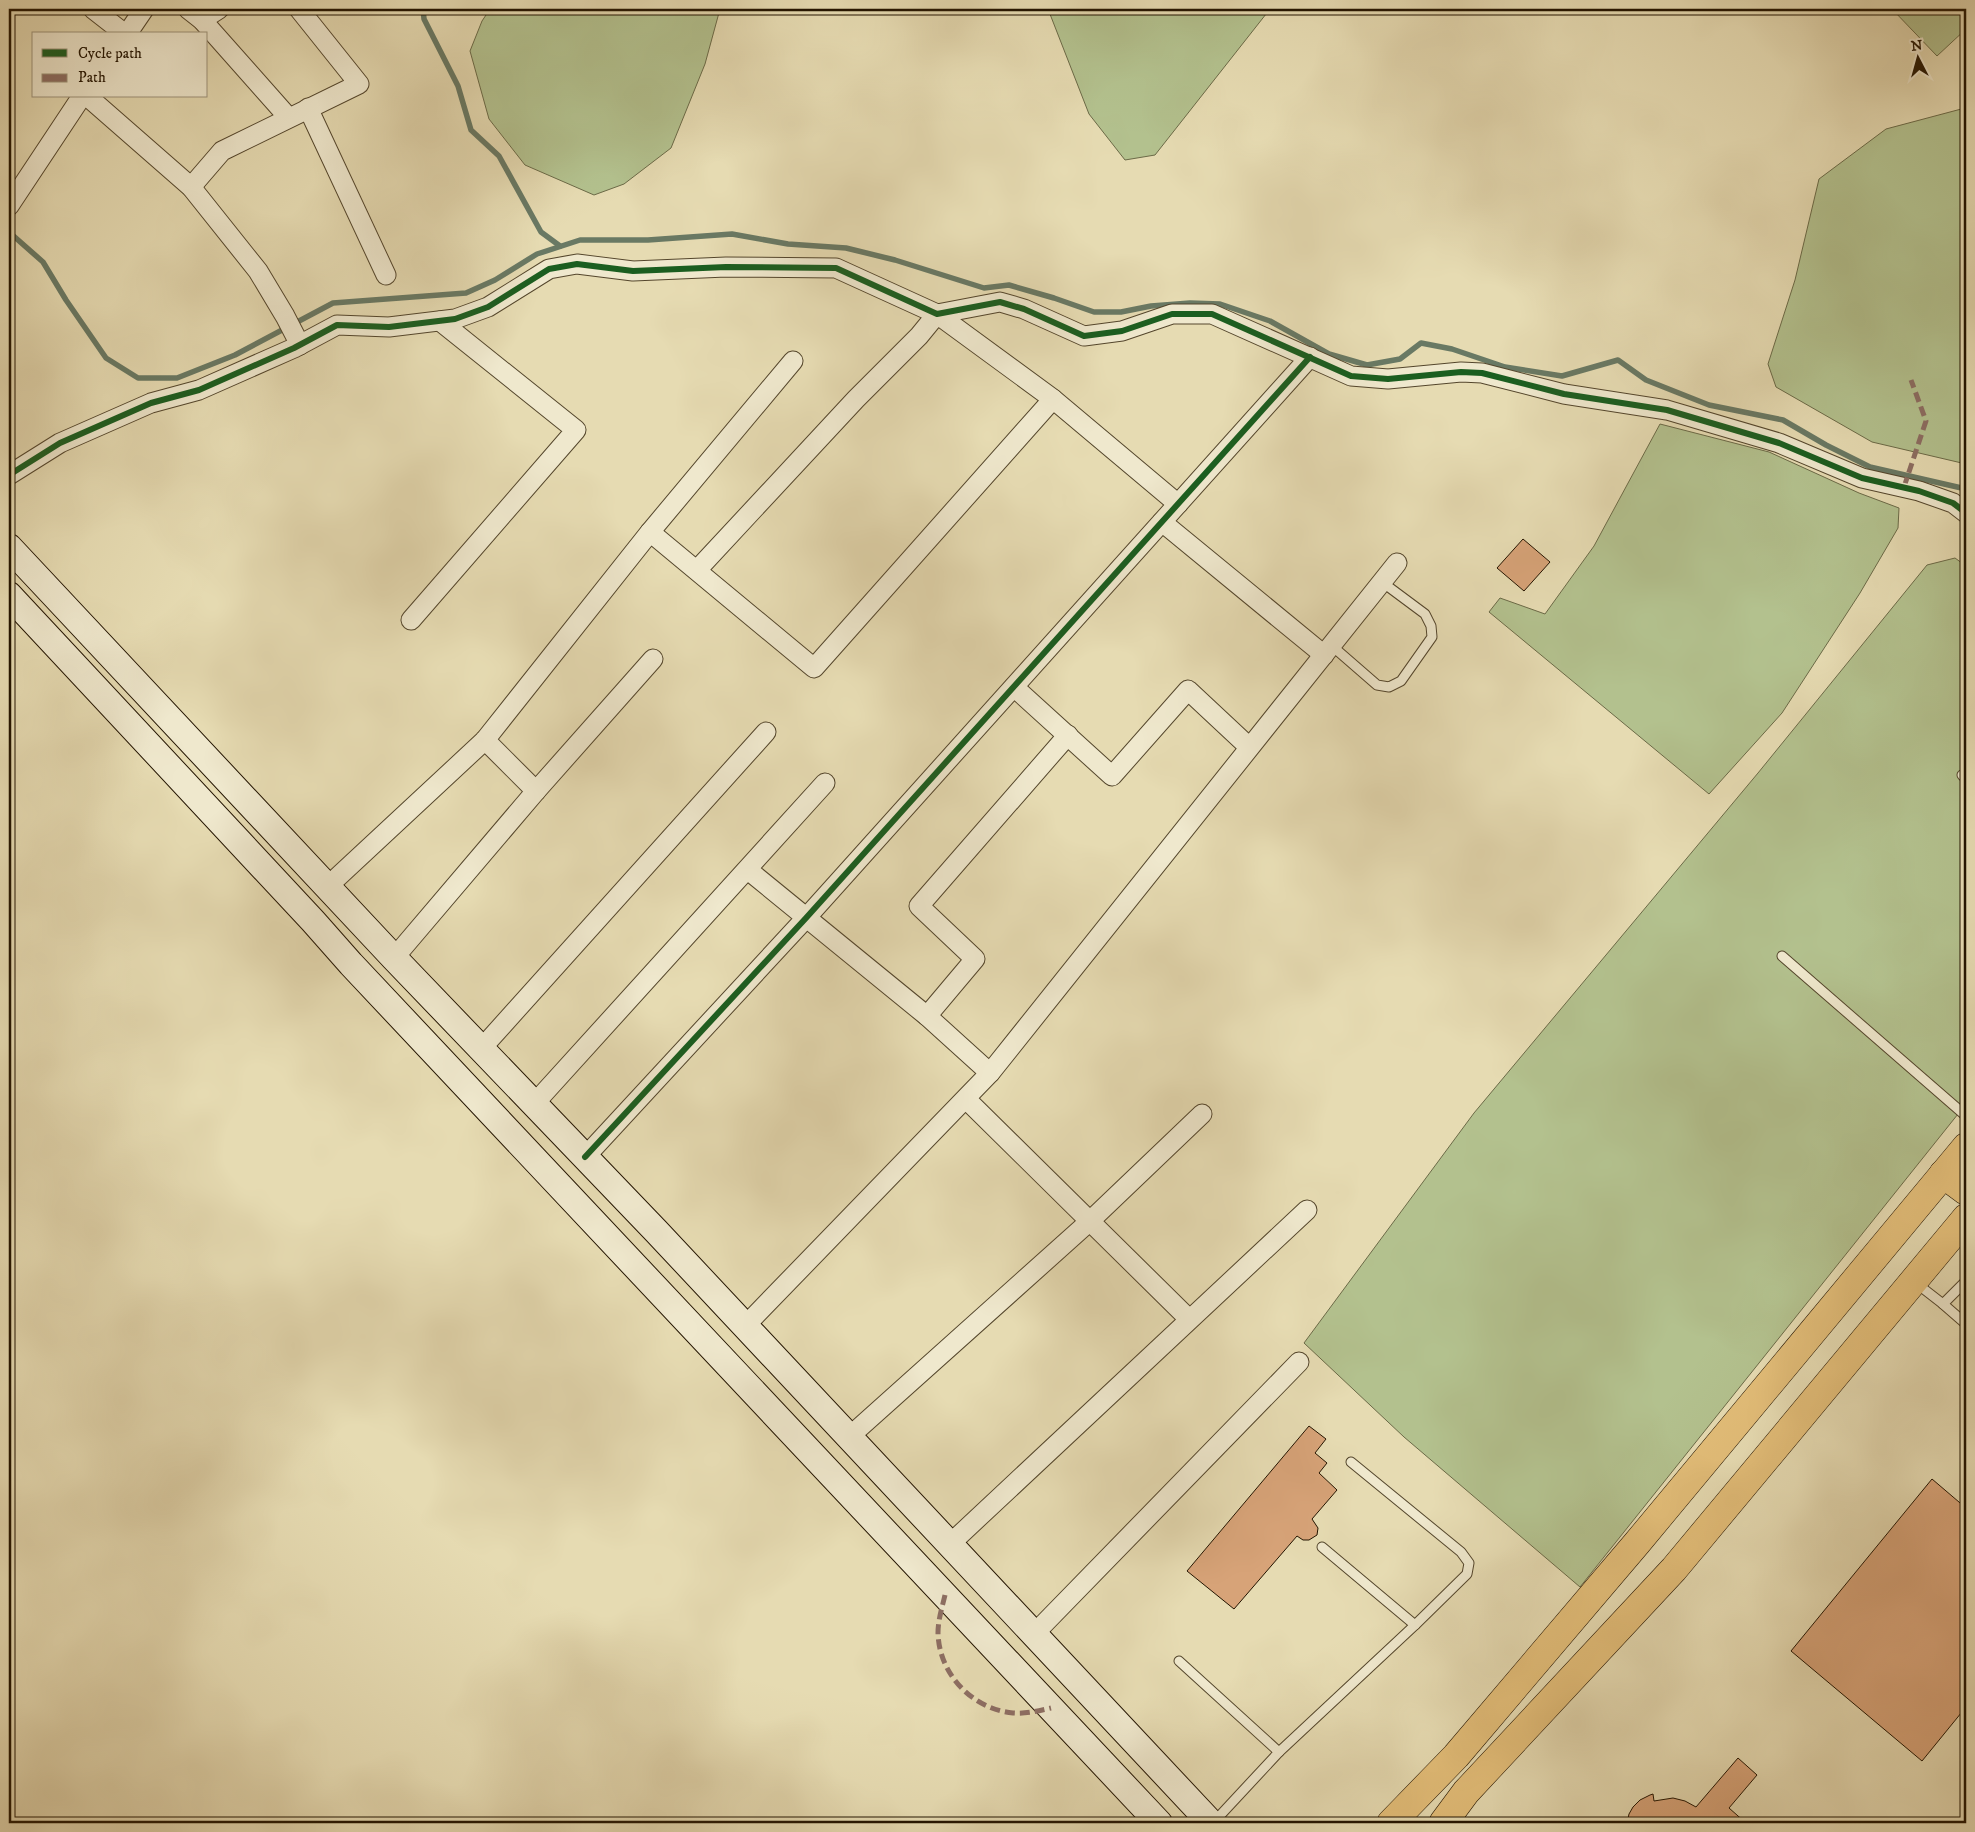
<svg xmlns="http://www.w3.org/2000/svg" width="1975" height="1832" font-family="'IM FELL DW Pica',serif">
  <style>
    .green { fill: #b3c18e; stroke: #6b6a47 }
    .lines { fill: none; stroke-linecap: round; stroke-linejoin: round }
    .stream { stroke: #697964; stroke-width: 5.5 }
    .building { fill: #d7a378; stroke: #231400 }
    .lane-casing { stroke: #54462c; stroke-width: 11 }
    .street-casing { stroke: #54462c; stroke-width: 21 }
    .secondary-casing { stroke: #231400; stroke-width: 28 }
    .primary-casing { stroke: #231400; stroke-width: 29 }
    .lane { stroke: #efe8cd; stroke-width: 9 }
    .street { stroke: #efe8cd; stroke-width: 19 }
    .secondary { stroke: #efe8cd; stroke-width: 26 }
    .primary { stroke: #e3be79; stroke-width: 28 }
    .quiet { stroke: #8d6e63; stroke-width: 5; stroke-dasharray: 10 5; stroke-linecap: butt }
    .cycleway-casing { stroke: #efe8cd; stroke-width: 9 }
    .cycleway { stroke: #1b5e20; stroke-width: 6 }
  </style>
  <rect width="100%" height="100%" fill="#e6dbb2"/>
  <filter id="stains"><feTurbulence type="fractalNoise" baseFrequency=".004" numOctaves="4"/><feColorMatrix values="0 0 0 0 .2 0 0 0 0 .09 0 0 0 0 .02 0 0 0 .5 -.17"/></filter>
  <radialGradient id="worn" r=".72"><stop offset=".6" stop-color="#630" stop-opacity="0"/><stop offset="1" stop-color="#630" stop-opacity=".3"/></radialGradient>
  <g class="green">
    <polygon points="490,9 720,9 705,64 671,148 624,184 594,195 525,165 489,119 470,51 482,21"/>
    <polygon points="1048,9 1270,9 1155,155 1125,160 1089,114"/>
    <polygon points="1892,9 1966,9 1966,29 1937,56"/>
    <polygon points="1965,108 1966,110 1966,464 1872,442 1776,387 1768,364 1795,280 1819,179 1886,129"/>
    <polygon points="1660,424 1769,452 1859,493 1899,508 1898,528 1860,593 1782,713 1709,794 1489,612 1500,598 1545,614 1594,546"/>
    <polygon points="1955,558 1966,566 1966,1104 1580,1587 1404,1437 1304,1343 1474,1113 1758,773 1927,565"/>
  </g>
  <g class="lines">
    <g class="stream">
      <polyline points="423,9 424,19 458,86 471,130 499,156 541,232 560,246"/>
      <polyline points="9,232 43,262 66,300 106,358 138,378 177,378 235,355 333,303 466,293 495,280 537,254 580,240 648,240 732,234 788,244 846,248 895,260 984,288 1009,285 1054,298 1094,312 1121,312 1151,306 1190,303 1220,304 1270,321 1329,354 1367,365 1400,359 1421,343 1452,349 1505,367 1562,376 1618,360 1646,380 1709,405 1783,420 1826,445 1870,467 1966,489"/>
    </g>
  </g>
  <g class="building">
    <polygon points="1523,539 1550,562 1524,591 1497,568"/>
    <polygon points="1309,1426 1326,1439 1315,1453 1327,1463 1319,1473 1337,1490 1312,1519 1318,1528 1317,1535 1309,1540 1303,1540 1297,1536 1234,1609 1187,1571"/>
    <polygon points="1932,1479 1966,1508 1966,1707 1922,1761 1791,1651"/>
    <polygon points="1738,1758 1757,1775 1729,1808 1746,1823 1627,1823 1629,1814 1633,1807 1640,1800 1650,1795 1653,1794 1654,1801 1673,1798 1685,1801 1696,1807"/>
  </g>
  <g class="lines">
    <g class="lane-casing">
      <g id="lane">
        <polyline points="1331,645 1377,685 1389,687 1401,681 1432,637 1431,626 1425,614 1382,582"/>
        <polyline points="1962,775 1966,779"/>
        <polyline points="1782,956 1966,1116"/>
        <polyline points="1916,1283 1943,1304 1966,1281"/>
        <polyline points="1943,1304 1966,1324"/>
        <polyline points="1322,1547 1415,1625"/>
        <polyline points="1179,1661 1279,1752"/>
        <polyline points="1213,1823 1279,1752 1415,1625 1467,1574 1469,1563 1461,1552 1351,1462"/>
      </g>
    </g>
    <g class="street-casing">
      <g id="street">
        <polyline points="93,9 125,34"/>
        <polyline points="188,9 202,20 288,117"/>
        <polyline points="202,20 219,9"/>
        <polyline points="127,34 144,9"/>
        <polyline points="87,96 191,187 258,271 285,316 300,345"/>
        <polyline points="308,108 386,275"/>
        <polyline points="191,187 222,151 359,84 299,9"/>
        <polyline points="9,206 82,96"/>
        <polyline points="9,475 60,443 151,403 199,390 294,348 337,325 389,327 455,319 488,307 549,269 577,264 633,271 726,267 836,268 937,314 1000,302 1024,309 1084,336 1122,331 1172,314 1212,314 1351,376 1388,379 1461,372 1482,373 1564,394 1667,410 1779,443 1862,478 1919,491 1953,503 1966,513"/>
        <polyline points="1162,522 1324,655"/>
        <polyline points="650,532 814,668 1053,399"/>
        <polyline points="697,570 856,399 919,336 937,314 1053,399 1178,504"/>
        <polyline points="411,620 576,430 440,321"/>
        <polyline points="1014,687 1112,776 1188,690 1249,747"/>
        <polyline points="485,740 536,791"/>
        <polyline points="748,870 927,1016 990,1073"/>
        <polyline points="327,887 485,740 650,532 793,361"/>
        <polyline points="394,958 536,791 653,659"/>
        <polyline points="927,1016 975,959 919,906 1068,735"/>
        <polyline points="481,1049 766,732"/>
        <polyline points="966,1099 1189,1319"/>
        <polyline points="534,1104 825,783"/>
        <polyline points="585,1157 806,918 1310,357"/>
        <polyline points="745,1326 990,1073 1397,563"/>
        <polyline points="849,1437 1090,1221 1202,1114"/>
        <polyline points="950,1544 1307,1210"/>
        <polyline points="1034,1634 1299,1362"/>
      </g>
    </g>
    <g class="secondary-casing">
      <g id="secondary">
        <polyline points="9,547 394,958 656,1231 1211,1823"/>
        <polyline points="9,595 313,921 351,964 1159,1823"/>
      </g>
    </g>
    <g class="primary-casing">
      <g id="primary">
        <polyline points="1943,1174 1966,1191"/>
        <polyline points="1391,1823 1456,1756 1637,1543 1966,1147"/>
        <polyline points="1443,1823 1466,1792 1674,1569 1966,1218"/>
      </g>
    </g>
    <use href="#lane" class="lane"/>
    <use href="#street" class="street"/>
    <use href="#secondary" class="secondary"/>
    <use href="#primary" class="primary"/>
    <g class="quiet">
      <polyline points="1904,487 1926,421 1911,380"/>
      <path d="M945,1595C942,1608 938,1620 938,1633C939,1674 972,1709 1013,1713C1026,1714 1038,1711 1051,1708"/>
    </g>
    <g class="cycleway-casing">
      <g id="cycleway">
        <polyline points="9,475 60,443 151,403 199,390 294,348 337,325 389,327 455,319 488,307 549,269 577,264 633,271 726,267 836,268 937,314 1000,302 1024,309 1084,336 1122,331 1172,314 1212,314 1351,376 1388,379 1461,372 1482,373 1564,394 1667,410 1779,443 1862,478 1919,491 1953,503 1966,513"/>
        <polyline points="585,1157 806,918 1310,357"/>
      </g>
    </g>
    <use href="#cycleway" class="cycleway"/>
  </g>
  <rect width="1975" height="1832" fill="none" stroke="#e6dbb2" stroke-width="30"/>
  <rect x="10" y="10" width="1955" height="1812" fill="none" stroke="#231400" stroke-width="2.5"/>
  <rect x="15" y="15" width="1945" height="1802" fill="none" stroke="#231400"/>
  <rect x="32" y="32" width="175" height="65" fill="#efe8cd" stroke="#9d937b"/>
  <rect x="42" y="49" width="25" height="8" fill="#1b5e20" stroke="#9d937b"/>
  <text x="78" y="58" font-size="15" fill="#231400">Cycle path</text>
  <rect x="42" y="74" width="25" height="8" fill="#8d6e63" stroke="#9d937b"/>
  <text x="78" y="82" font-size="15" fill="#231400">Path</text>
  <g transform="translate(1918 58) rotate(354)" stroke="#efe8cd" stroke-width="4" paint-order="stroke">
  <path d="M0-4L9 19L0 12L-9 19Z" fill="#231400"/>
  <text y="-8" font-size="14" font-weight="bold" text-anchor="middle" fill="#231400">N</text>
  </g>
  <rect width="100%" height="100%" filter="url(#stains)"/>
  <rect width="100%" height="100%" fill="url(#worn)"/>
</svg>
